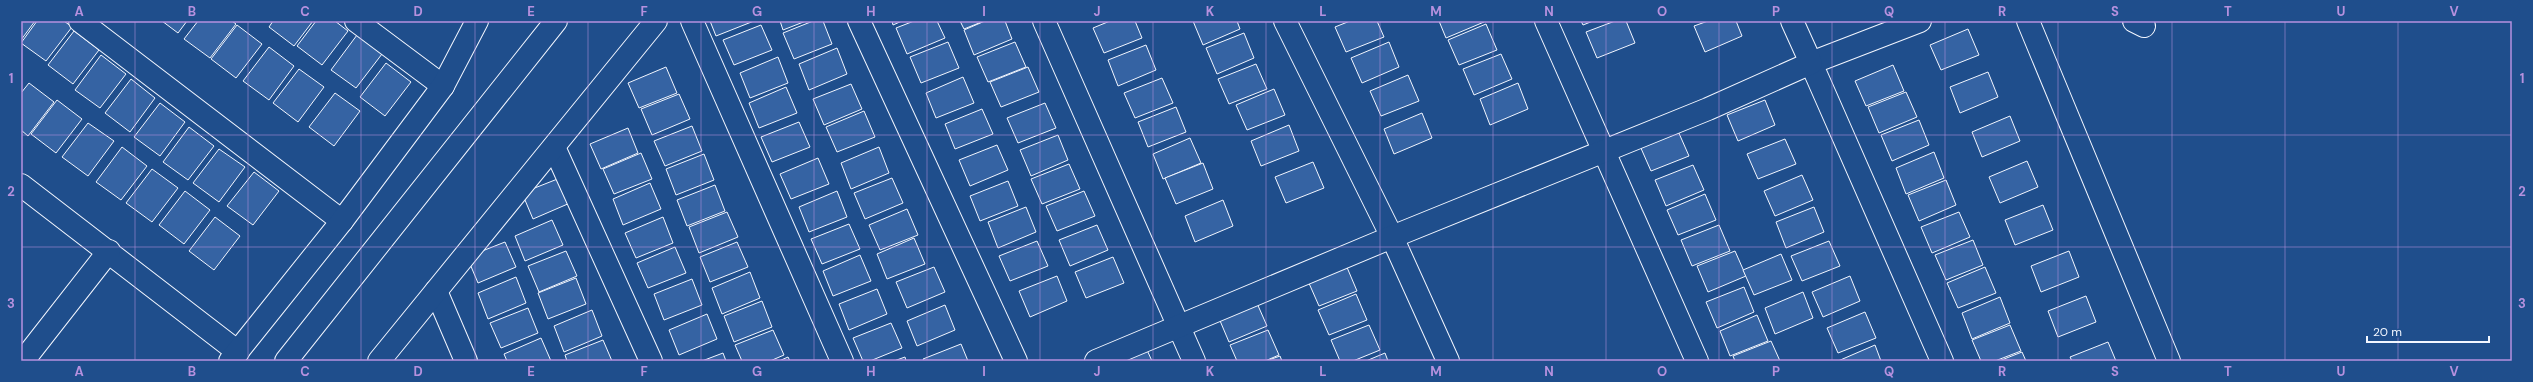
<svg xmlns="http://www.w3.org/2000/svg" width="2533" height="382" font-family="'DM Sans',sans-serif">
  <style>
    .building { fill: #3563a3; stroke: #f2f6ff }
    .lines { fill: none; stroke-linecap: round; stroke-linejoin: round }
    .street-casing { stroke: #f2f6ff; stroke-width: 24 }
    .secondary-casing { stroke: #f2f6ff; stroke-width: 24 }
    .street { stroke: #1f4e8c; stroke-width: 22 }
    .secondary { stroke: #1f4e8c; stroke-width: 22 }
    .grid { fill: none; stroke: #b691df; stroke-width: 1; stroke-opacity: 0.55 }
    .neatline { fill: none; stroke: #b691df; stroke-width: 1.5 }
    .grid-label { font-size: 13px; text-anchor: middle; font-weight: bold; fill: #b691df }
  </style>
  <rect width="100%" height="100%" fill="#1f4e8c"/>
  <g class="building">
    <polygon points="21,21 35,21 21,40"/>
    <polygon points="37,21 64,21 72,27 46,61 21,43"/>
    <polygon points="162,21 187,21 178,33"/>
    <polygon points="198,21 232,21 236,24 210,58 184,39"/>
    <polygon points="273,21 313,21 294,46 269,27"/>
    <polygon points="316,21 335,21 348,31 322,65 297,46"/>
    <polygon points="710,21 754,21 716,36"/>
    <polygon points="780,21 806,21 783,30"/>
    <polygon points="813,21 823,21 832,44 794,59 783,33"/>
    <polygon points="892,21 902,21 893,25"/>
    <polygon points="914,21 937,21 945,38 907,54 896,28"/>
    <polygon points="960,21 984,21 964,29"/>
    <polygon points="985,21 1005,21 1012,39 974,55 964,30"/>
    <polygon points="1110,21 1135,21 1142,38 1104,53 1093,28"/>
    <polygon points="1193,21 1237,21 1240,29 1203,45"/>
    <polygon points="1350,21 1377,21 1384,37 1346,52 1335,27"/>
    <polygon points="1439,21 1483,21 1484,22 1446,38"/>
    <polygon points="1581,21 1593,21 1583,25"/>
    <polygon points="1615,21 1626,21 1635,43 1597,58 1586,32"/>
    <polygon points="1708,21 1736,21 1742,36 1705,52 1694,26"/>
    <polygon points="1486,24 1497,50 1459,65 1448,40"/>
    <polygon points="237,25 262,44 236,78 211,59"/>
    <polygon points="761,25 772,50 734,65 723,40"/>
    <polygon points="1968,29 1979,55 1941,70 1930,45"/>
    <polygon points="74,31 99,50 73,84 48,65"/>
    <polygon points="1244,33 1254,58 1217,74 1206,48"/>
    <polygon points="357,35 382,54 356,88 331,70"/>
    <polygon points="948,42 959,68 921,83 910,57"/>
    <polygon points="1015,42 1026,67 988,82 977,57"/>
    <polygon points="1389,42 1399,67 1362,83 1351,58"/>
    <polygon points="1146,45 1156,70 1118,86 1108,60"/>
    <polygon points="269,47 294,66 269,100 243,81"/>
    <polygon points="837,48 847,74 809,90 799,64"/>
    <polygon points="1501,54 1512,79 1474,95 1463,69"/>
    <polygon points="101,55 126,74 100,108 75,90"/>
    <polygon points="778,57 788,83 750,98 740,73"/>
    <polygon points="386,63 411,82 385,116 360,97"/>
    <polygon points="1256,64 1267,89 1229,104 1218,79"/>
    <polygon points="1893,65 1904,91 1866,106 1855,81"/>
    <polygon points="666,67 677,93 639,108 628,83"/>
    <polygon points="1028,67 1039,92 1001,107 990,82"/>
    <polygon points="299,69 324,87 298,122 273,103"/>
    <polygon points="1988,72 1998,97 1960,113 1950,87"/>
    <polygon points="1408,75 1419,101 1381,116 1370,91"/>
    <polygon points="963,77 974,103 936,118 926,93"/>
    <polygon points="1162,78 1173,103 1135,118 1124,93"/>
    <polygon points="131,79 155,98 130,132 105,113"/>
    <polygon points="29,83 54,102 28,136 21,130 21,93"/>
    <polygon points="1518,83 1528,109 1490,125 1480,99"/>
    <polygon points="851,84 862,109 824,125 813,99"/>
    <polygon points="786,87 797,113 759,128 749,103"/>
    <polygon points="1274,89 1285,115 1247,130 1236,105"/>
    <polygon points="1906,92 1917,117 1879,133 1868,107"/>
    <polygon points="335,93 360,111 334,146 309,127"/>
    <polygon points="679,94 690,119 652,135 641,109"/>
    <polygon points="57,100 82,119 56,153 31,134"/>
    <polygon points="1765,100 1775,125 1738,141 1727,115"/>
    <polygon points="160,103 185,122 160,156 134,137"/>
    <polygon points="1045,103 1056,128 1018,143 1007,118"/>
    <polygon points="1176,107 1186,132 1148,147 1138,122"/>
    <polygon points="982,109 993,134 955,149 945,124"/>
    <polygon points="864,111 875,137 837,152 826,127"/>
    <polygon points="1422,113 1432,138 1394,154 1384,129"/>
    <polygon points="2010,116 2020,141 1982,157 1972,132"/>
    <polygon points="1919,120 1929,145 1892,161 1881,135"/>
    <polygon points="799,122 810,147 772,162 761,137"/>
    <polygon points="88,123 114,141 88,176 62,157"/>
    <polygon points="1289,125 1299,151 1261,166 1251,141"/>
    <polygon points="692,126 702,151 665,166 654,141"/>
    <polygon points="189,127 214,146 188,180 163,162"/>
    <polygon points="628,128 638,153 601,169 590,144"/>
    <polygon points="1678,131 1689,156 1651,171 1640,146"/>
    <polygon points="1058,135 1068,160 1031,176 1020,150"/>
    <polygon points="1190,138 1201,163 1163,179 1153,154"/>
    <polygon points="1785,139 1796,164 1758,179 1747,154"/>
    <polygon points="997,145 1008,170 970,186 959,160"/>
    <polygon points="122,147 147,166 121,200 96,182"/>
    <polygon points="879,147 889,173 851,189 841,163"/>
    <polygon points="219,149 245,167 219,202 193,183"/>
    <polygon points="1934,152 1944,178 1906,194 1896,168"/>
    <polygon points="641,153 652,179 614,194 603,169"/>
    <polygon points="704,154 714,180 676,195 666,169"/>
    <polygon points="818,158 829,184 791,199 780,174"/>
    <polygon points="2027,161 2038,187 2000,203 1989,177"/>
    <polygon points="1313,162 1324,188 1286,203 1275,177"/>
    <polygon points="1203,163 1213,189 1176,204 1165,178"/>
    <polygon points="1069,164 1080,189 1042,204 1031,179"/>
    <polygon points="1693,165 1704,190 1666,206 1655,180"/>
    <polygon points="152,169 178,188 152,222 126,203"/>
    <polygon points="254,172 279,191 253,225 227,206"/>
    <polygon points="1802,175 1813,200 1775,216 1764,191"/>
    <polygon points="560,178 570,203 533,219 522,193"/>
    <polygon points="892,178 903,203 865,219 854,193"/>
    <polygon points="1946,180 1956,205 1919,221 1908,195"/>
    <polygon points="1008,181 1018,206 980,221 970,196"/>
    <polygon points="650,183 661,209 623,225 613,199"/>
    <polygon points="715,185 725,211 687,226 677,200"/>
    <polygon points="185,191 210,210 184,244 159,225"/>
    <polygon points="837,191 847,217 809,232 799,207"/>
    <polygon points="1084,191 1095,216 1057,231 1046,206"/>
    <polygon points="1705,194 1716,220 1678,235 1667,210"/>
    <polygon points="1223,200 1233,226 1195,242 1185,216"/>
    <polygon points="2043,205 2053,230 2015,245 2005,220"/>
    <polygon points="1026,207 1036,232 998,248 988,222"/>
    <polygon points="1814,207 1824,232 1786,248 1776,222"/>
    <polygon points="907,209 918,235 880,250 869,225"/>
    <polygon points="727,212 738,237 699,253 689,227"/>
    <polygon points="1959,212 1970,237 1932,253 1921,227"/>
    <polygon points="215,217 240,236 214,270 189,251"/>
    <polygon points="663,217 673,243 636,258 625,233"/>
    <polygon points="552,220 563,245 525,261 515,236"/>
    <polygon points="849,224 860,249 822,264 811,239"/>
    <polygon points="1097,225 1108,250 1070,266 1059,240"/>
    <polygon points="1719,225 1730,251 1692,266 1681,240"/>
    <polygon points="914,238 925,264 887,279 877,254"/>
    <polygon points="1973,240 1983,265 1946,280 1935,255"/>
    <polygon points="1037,241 1048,266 1010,281 999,256"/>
    <polygon points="1829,241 1840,266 1802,281 1791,256"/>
    <polygon points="505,242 516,267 478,283 467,257"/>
    <polygon points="737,242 748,267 710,282 700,257"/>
    <polygon points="675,247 686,273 648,288 637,263"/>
    <polygon points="566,251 577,276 539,292 528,266"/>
    <polygon points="1735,251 1746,276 1708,292 1697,266"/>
    <polygon points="2069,251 2079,277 2041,292 2031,266"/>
    <polygon points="1781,254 1792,280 1754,295 1743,270"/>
    <polygon points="860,255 871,281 833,296 823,271"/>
    <polygon points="1113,257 1124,283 1086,298 1075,272"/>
    <polygon points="1346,265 1357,291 1319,306 1308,281"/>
    <polygon points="934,267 945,292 907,308 896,282"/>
    <polygon points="1985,267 1996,293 1958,308 1947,283"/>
    <polygon points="750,272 760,298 722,314 712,288"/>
    <polygon points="1057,276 1067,301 1030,317 1019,291"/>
    <polygon points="1850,276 1860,301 1823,317 1812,292"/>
    <polygon points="516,277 526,303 488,319 478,293"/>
    <polygon points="576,278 586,304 548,319 538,293"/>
    <polygon points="692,279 702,305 664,320 654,294"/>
    <polygon points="1744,287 1754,312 1717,328 1706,302"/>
    <polygon points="877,289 887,314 849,330 839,304"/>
    <polygon points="1803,292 1813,318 1775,334 1765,308"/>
    <polygon points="1356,294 1367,320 1329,335 1318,310"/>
    <polygon points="2086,296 2096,322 2058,337 2048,311"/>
    <polygon points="2000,297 2010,323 1972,339 1962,313"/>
    <polygon points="762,301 772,327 734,342 724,316"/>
    <polygon points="1256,301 1267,326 1229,342 1218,316"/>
    <polygon points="945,305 955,330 917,346 907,321"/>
    <polygon points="528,308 538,333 501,348 490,323"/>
    <polygon points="592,310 602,336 564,352 554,326"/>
    <polygon points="1865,312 1876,338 1838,353 1827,328"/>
    <polygon points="707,314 717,339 679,355 669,330"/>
    <polygon points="1757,315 1768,341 1730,356 1720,331"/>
    <polygon points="891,323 902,348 870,361 863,361 853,338"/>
    <polygon points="1369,325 1380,350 1353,361 1340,361 1331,340"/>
    <polygon points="2010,325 2021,351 1995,361 1981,361 1972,340"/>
    <polygon points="773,330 784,355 770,361 742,361 735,345"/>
    <polygon points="1268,330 1279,355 1265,361 1237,361 1230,345"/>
    <polygon points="541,338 551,361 507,361 504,354"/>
    <polygon points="603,340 612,361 567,361 565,355"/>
    <polygon points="1771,341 1780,361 1735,361 1733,356"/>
    <polygon points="2108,342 2116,361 2072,361 2070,357"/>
    <polygon points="961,344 968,361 924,361 923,359"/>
    <polygon points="1875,345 1881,361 1838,361"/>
    <polygon points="1147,350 1152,361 1119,361"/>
    <polygon points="2022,352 2026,361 1999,361"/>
    <polygon points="723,353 726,361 702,361"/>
    <polygon points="1385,353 1388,361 1366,361"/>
    <polygon points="1280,356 1282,361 1266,361"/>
    <polygon points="788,357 790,361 779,361"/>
    <polygon points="905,357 906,361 894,361"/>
  </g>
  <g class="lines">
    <g class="street-casing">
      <g id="street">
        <polyline points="80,21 342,221"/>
        <polyline points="356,21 443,86"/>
        <polyline points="692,21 842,361"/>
        <polyline points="859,21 1016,361"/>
        <polyline points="1044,21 1194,361"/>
        <polyline points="1285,21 1392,237 1448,361"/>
        <polyline points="1546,21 1697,361"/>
        <polyline points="1920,21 1811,63 1942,361"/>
        <polyline points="2028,21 2169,361"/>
        <polyline points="2134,21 2144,26"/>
        <polyline points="554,147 651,361"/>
        <polyline points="21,185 238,352"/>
        <polyline points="436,291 466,361"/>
        <polyline points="23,361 109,251"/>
        <polyline points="230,361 342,221 443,86 477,21"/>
        <polyline points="379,361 656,21"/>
        <polyline points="1096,361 1392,237 1708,109 1811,63 1792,21"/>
      </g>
    </g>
    <g class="secondary-casing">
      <polyline id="secondary" points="286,361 556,21"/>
    </g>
    <use href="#street" class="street"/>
    <use href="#secondary" class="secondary"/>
  </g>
  <path class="grid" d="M135,21V361M248,21V361M361,21V361M475,21V361M588,21V361M701,21V361M814,21V361M927,21V361M1040,21V361M1153,21V361M1266,21V361M1380,21V361M1493,21V361M1606,21V361M1719,21V361M1832,21V361M1945,21V361M2058,21V361M2172,21V361M2285,21V361M2398,21V361M21,135H2512M21,247H2512"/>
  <rect width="2533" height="382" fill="none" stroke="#1f4e8c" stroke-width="44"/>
  <path d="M2367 336v6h122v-6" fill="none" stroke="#f2f6ff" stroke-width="2"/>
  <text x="2373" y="336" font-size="12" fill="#f2f6ff" stroke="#1f4e8c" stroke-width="3" paint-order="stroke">20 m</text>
  <rect x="22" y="22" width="2489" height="338" class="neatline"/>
  <g class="grid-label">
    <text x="79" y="16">A</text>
    <text x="192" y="16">B</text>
    <text x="305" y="16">C</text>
    <text x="418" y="16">D</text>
    <text x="531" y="16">E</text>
    <text x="644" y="16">F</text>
    <text x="757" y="16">G</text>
    <text x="871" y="16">H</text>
    <text x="984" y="16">I</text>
    <text x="1097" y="16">J</text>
    <text x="1210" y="16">K</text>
    <text x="1323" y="16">L</text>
    <text x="1436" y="16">M</text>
    <text x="1549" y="16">N</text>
    <text x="1662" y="16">O</text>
    <text x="1776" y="16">P</text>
    <text x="1889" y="16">Q</text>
    <text x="2002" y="16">R</text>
    <text x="2115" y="16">S</text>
    <text x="2228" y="16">T</text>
    <text x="2341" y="16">U</text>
    <text x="2454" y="16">V</text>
    <text x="11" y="83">1</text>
    <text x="2522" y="83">1</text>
    <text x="11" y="196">2</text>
    <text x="2522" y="196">2</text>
    <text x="11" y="308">3</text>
    <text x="2522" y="308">3</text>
    <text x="79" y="376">A</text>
    <text x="192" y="376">B</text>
    <text x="305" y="376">C</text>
    <text x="418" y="376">D</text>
    <text x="531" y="376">E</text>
    <text x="644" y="376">F</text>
    <text x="757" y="376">G</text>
    <text x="871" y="376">H</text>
    <text x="984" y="376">I</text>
    <text x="1097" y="376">J</text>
    <text x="1210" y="376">K</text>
    <text x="1323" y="376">L</text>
    <text x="1436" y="376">M</text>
    <text x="1549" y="376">N</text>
    <text x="1662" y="376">O</text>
    <text x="1776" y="376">P</text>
    <text x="1889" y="376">Q</text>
    <text x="2002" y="376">R</text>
    <text x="2115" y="376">S</text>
    <text x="2228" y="376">T</text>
    <text x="2341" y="376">U</text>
    <text x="2454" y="376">V</text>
  </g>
</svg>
